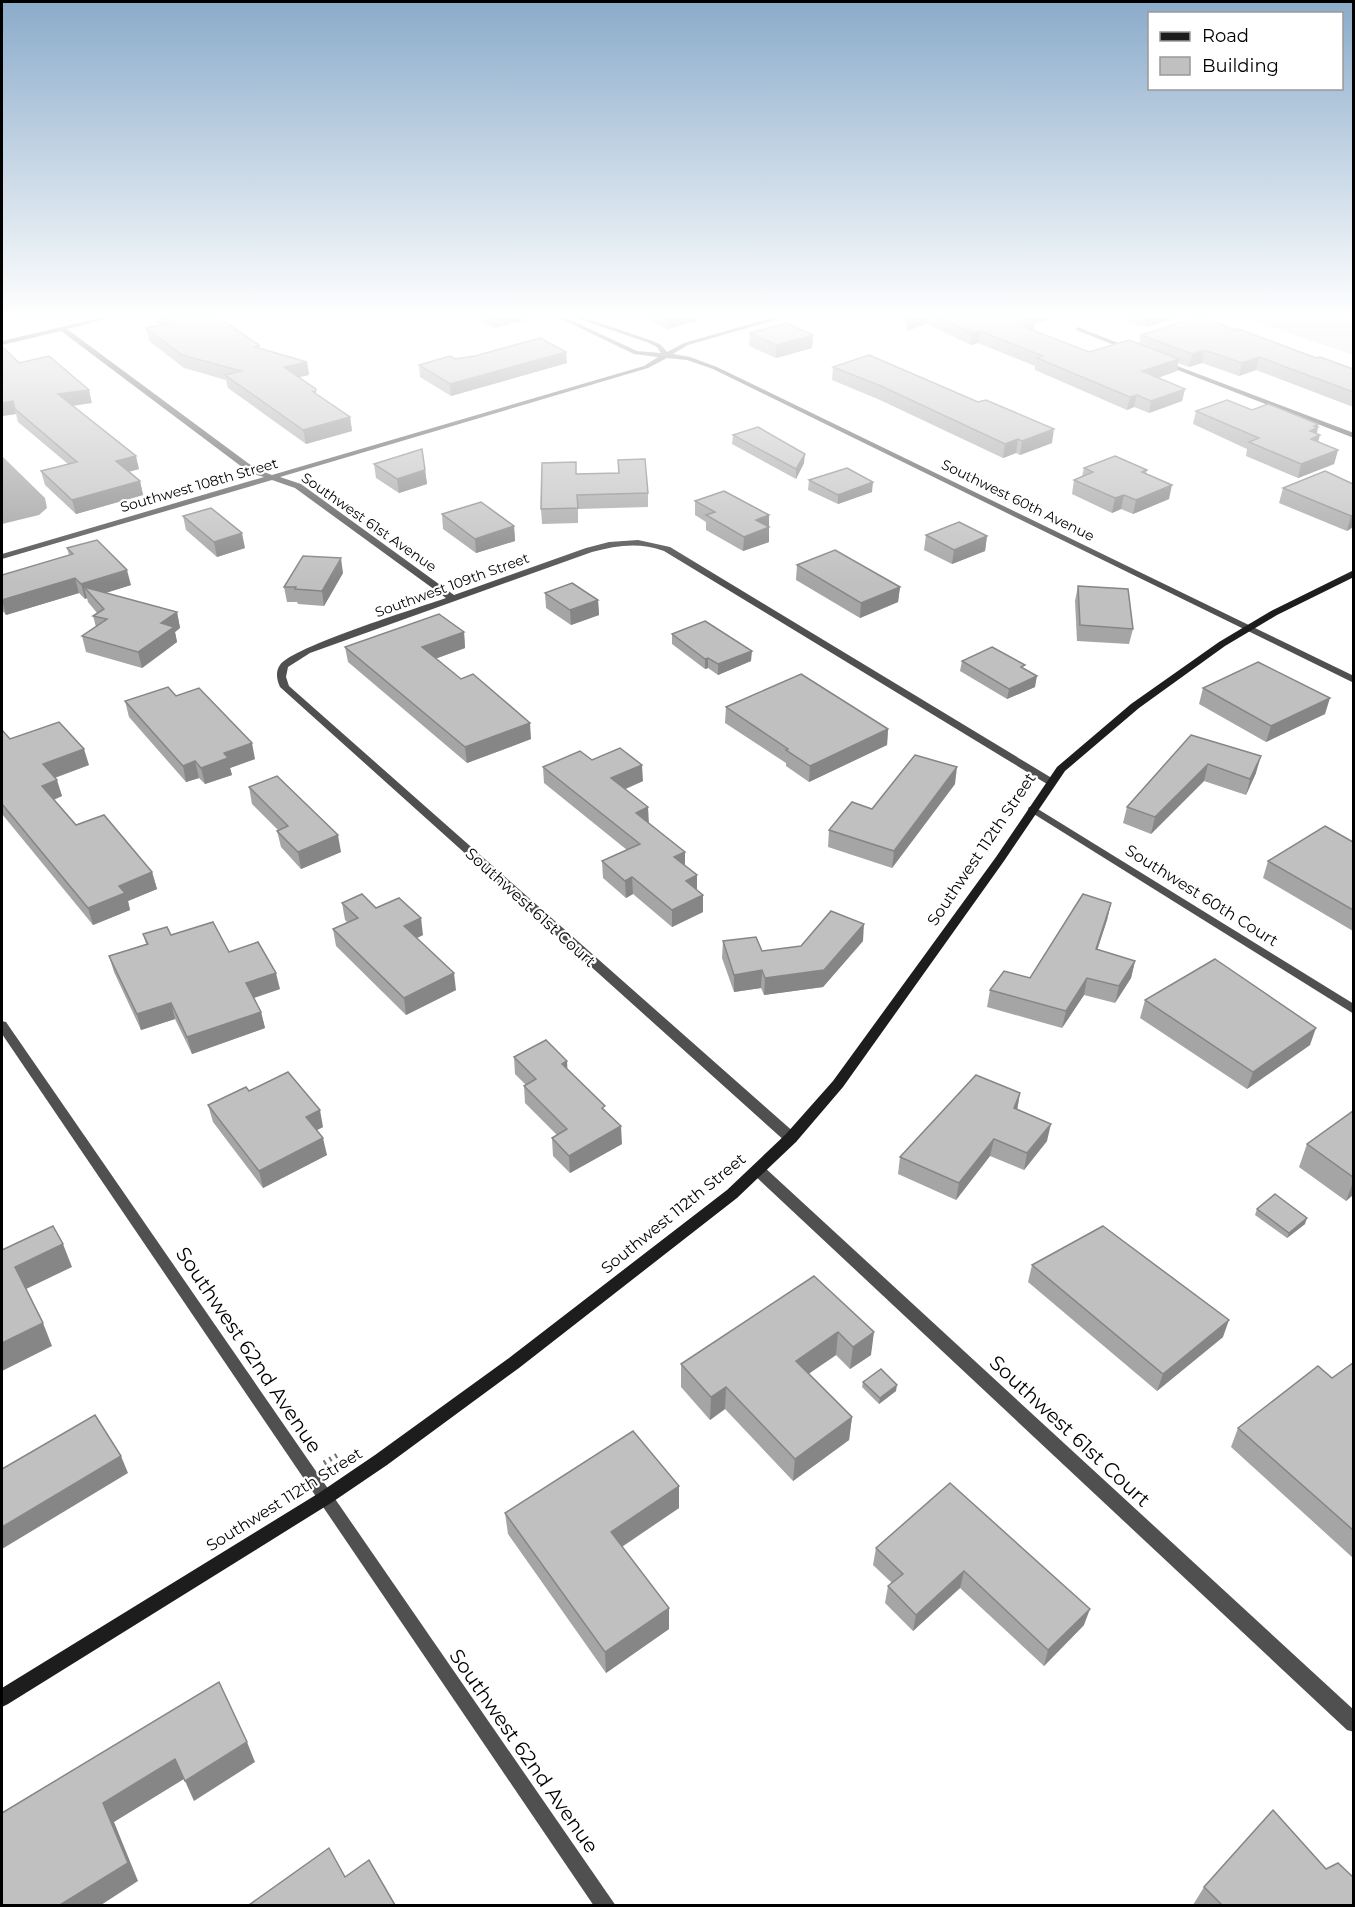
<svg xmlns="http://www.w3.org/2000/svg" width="1355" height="1907" font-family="Montserrat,sans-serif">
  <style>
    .green { fill: #d7d7d7 }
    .water { fill: #9e9e9e }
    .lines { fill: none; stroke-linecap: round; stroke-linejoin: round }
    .path { stroke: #727272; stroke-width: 5; stroke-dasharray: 2 4.5; stroke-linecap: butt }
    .minor { fill: #505050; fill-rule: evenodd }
    .tertiary { fill: #505050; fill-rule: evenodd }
    .secondary { fill: #1d1d1d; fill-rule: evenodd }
    .wall { fill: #a5a5a5 }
    .shaded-wall { fill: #868686 }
    .building { fill: #c0c0c0; stroke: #868686; stroke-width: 1.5 }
    .labels { text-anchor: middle; stroke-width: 4.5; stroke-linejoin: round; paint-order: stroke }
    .far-street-label { font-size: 14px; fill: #000; stroke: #fff }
    .street-label { font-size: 16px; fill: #000; stroke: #fff }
    .near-street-label { font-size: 20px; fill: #000; stroke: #fff }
  </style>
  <rect width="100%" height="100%" fill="#fff"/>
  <polygon class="green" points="1242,317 1353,317 1353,355"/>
  <polygon class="water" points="2,456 45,498 47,508 39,515 2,524"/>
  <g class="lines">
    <polyline class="path" points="324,1463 339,1454"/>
    <g class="minor">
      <path d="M104,317H114L67,329L256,469L272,475L644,366L658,357L634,354L557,317H564L637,351L661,353L657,347L649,343L574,317H582L653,341L661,345L667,352L684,343L774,317H783L782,318L688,345L673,354L690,357L717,367L1354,676V683L713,369L687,360L667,358L648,368L280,477L301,484L454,595L586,548L609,542L638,540L670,547L1055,780L1056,782L1055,784H1047L664,551C640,542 617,545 592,552L310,653L288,667L286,677L289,686L796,1134L798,1138L796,1142H786L280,687C277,680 275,672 280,665C292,647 418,608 446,598L295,488L272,480L2,559V554L264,477L250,473L61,331L2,345V341Z"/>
      <polygon points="1078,327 1131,348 1132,349 1127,350 1076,330 1076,328"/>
      <polygon points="1164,361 1354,433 1354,438 1162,364 1160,363"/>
      <polygon points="1033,806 1354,1004 1354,1014 1029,811 1028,809 1029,807"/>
      <polygon points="758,1165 763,1166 1354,1710 1354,1732 1347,1730 753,1174 751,1170 753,1166"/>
    </g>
    <polygon class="tertiary" points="2,1021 6,1022 616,1906 594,1906 2,1034"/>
    <polygon class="secondary" points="1354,570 1354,577 1277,615 1225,646 1139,708 1065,771 1004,861 843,1087 796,1142 737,1198 519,1368 387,1465 331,1503 8,1704 2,1707 2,1688 319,1493 375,1455 509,1358 727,1190 786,1134 833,1081 996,857 1057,767 1131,704 1219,642 1271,611"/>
  </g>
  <g class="wall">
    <polygon points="154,317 218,317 259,345 260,349 307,362 309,375 299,377 317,395 350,417 352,431 306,444 228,388 226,380 184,368 149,341 146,328 160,325 155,322"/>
    <polygon points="473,317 526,317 526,320 494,328"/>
    <polygon points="644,317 701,317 701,320 667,329"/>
    <polygon points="903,317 1056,317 1035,324 1034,331 1089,352 1139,344 1141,335 1316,358 1353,369 1353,407 1256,370 1239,376 1202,363 1189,367 1178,363 1177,371 1158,378 1185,389 1182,401 1149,413 1134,407 1127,410 1035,370 1035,366 978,343 971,345 927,324 907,331"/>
    <polygon points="1116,317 1180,317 1147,327"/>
    <polygon points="750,333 813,335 812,348 776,358 749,346"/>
    <polygon points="455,359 567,363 451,396 420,377 419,365"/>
    <polygon points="19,363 92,403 72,406 139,469 129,472 140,481 143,495 76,514 45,485 41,471 68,464 18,422 16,414 2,416"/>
    <polygon points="833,367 978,402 1052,443 1020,455 1016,453 1003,458 880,400 832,380"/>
    <polygon points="1252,410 1318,424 1317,434 1318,442 1338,450 1334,464 1298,478 1246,456 1247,449 1193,424 1196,411"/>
    <polygon points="733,435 804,463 796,479 732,444"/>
    <polygon points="618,460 648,493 648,507 578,509 578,523 542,524 541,509 577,474 618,473"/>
    <polygon points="374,464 425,470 427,484 399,493 376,478"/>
    <polygon points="1084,468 1147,470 1146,474 1169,499 1133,514 1121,509 1112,513 1072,494 1074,480 1082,476"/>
    <polygon points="809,480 872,492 838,504 808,490"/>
    <polygon points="1353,484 1353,527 1347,531 1279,503 1283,488"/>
    <polygon points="695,501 768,526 769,542 743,551 706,530 706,522 695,515"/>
    <polygon points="442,514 514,526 515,541 476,553 443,529"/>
    <polygon points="183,516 245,548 217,557 186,530"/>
    <polygon points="926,535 987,536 985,551 952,564 924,550"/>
    <polygon points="67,548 131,585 105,593 177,612 180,628 175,632 177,642 142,668 86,652 82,636 96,627 93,616 97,613 88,602 87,598 85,599 79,593 6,615 2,610 2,575 69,555"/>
    <polygon points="797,565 900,587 898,602 860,618 796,580"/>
    <polygon points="343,573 324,606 298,604 297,602 287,602 284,587"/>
    <polygon points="1078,586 1133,629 1129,644 1077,641 1075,601"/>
    <polygon points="545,593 598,600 599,615 571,625 546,608"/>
    <polygon points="464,632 465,648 435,659 531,739 467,763 348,662 345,647"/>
    <polygon points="672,634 751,661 718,675 708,668 705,669 672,644"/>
    <polygon points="962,661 1035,687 1007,699 960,671"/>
    <polygon points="1203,688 1325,714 1266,742 1199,704"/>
    <polygon points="176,696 255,759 230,768 232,775 205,784 199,778 186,782 129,717 125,701"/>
    <polygon points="726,707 888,729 887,745 809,782 786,766 786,763 725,723"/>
    <polygon points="2,730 10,739 89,765 55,778 62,796 54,800 76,825 152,872 157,889 128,901 130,910 93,925 2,814"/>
    <polygon points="1191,735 1256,773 1246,795 1204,781 1151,834 1123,823 1127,807"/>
    <polygon points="592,760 643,781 625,789 649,823 685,852 685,866 697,890 703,912 672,927 633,894 626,898 603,878 602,861 627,850 544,783 543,767"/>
    <polygon points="955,784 892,868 828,847 829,830 872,809"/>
    <polygon points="249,787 341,852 301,869 281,847 277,831 278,830 252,804"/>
    <polygon points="1353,842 1353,931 1263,878 1268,861"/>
    <polygon points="342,903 376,908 423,935 417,938 456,990 406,1015 336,946 333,929 347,922 345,920"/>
    <polygon points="1111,903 1107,920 1097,950 1135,961 1131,978 1115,1003 1084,995 1062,1028 987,1007 990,990 1030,978"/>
    <polygon points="143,934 171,935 280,989 254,998 261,1012 265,1028 192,1054 175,1019 141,1030 114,972 109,956 146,944"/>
    <polygon points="723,941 762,951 863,941 823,987 764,995 761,988 734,992 722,958"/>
    <polygon points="1145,1000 1310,1045 1247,1089 1140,1018"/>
    <polygon points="514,1057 568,1070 605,1110 622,1144 570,1173 553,1156 552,1138 557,1135 525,1103 524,1086 526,1085 515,1074"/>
    <polygon points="249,1091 323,1127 317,1130 327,1155 263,1188 213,1122 208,1105"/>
    <polygon points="1020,1093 1017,1110 1047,1141 1024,1170 990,1156 956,1200 898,1174 900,1157"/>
    <polygon points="1353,1111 1353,1195 1346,1201 1299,1167 1307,1144"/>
    <polygon points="1257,1209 1305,1224 1287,1238 1255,1215"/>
    <polygon points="1032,1265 1223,1337 1157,1391 1028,1282"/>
    <polygon points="814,1276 871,1355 850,1369 836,1355 808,1374 852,1417 849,1440 793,1481 725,1409 710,1420 681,1387 681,1364"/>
    <polygon points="1353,1363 1353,1558 1231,1447 1238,1428 1332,1378"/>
    <polygon points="863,1382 896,1391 879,1404 862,1387"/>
    <polygon points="950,1483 1084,1625 1044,1666 960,1588 913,1631 885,1603 888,1586 892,1583 873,1565 876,1548"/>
    <polygon points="679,1486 679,1508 622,1547 669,1629 606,1673 508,1534 505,1513"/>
    <polygon points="1326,1869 1353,1905 1193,1905 1204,1887"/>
  </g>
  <g class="shaded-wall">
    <polygon points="493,317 526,317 526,320 494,328"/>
    <polygon points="667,317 701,317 701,320 667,329"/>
    <polygon points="915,317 928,317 927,324 907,331 908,319"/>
    <polygon points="1021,317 1056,317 1035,324 1033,335 1021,339"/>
    <polygon points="1149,317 1180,317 1147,327"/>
    <polygon points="980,331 978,343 971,345 972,333"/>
    <polygon points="813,335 812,348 776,358 776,345"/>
    <polygon points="1204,350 1202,363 1189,367 1192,354"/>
    <polygon points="566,352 567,363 451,396 450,384"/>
    <polygon points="1259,357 1256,370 1239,376 1242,363"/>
    <polygon points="1179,359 1177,371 1140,384 1142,371"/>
    <polygon points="307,362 309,375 286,380 284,367"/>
    <polygon points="1185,389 1182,401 1149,413 1151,401"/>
    <polygon points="89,390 92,403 61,407 58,394"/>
    <polygon points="1137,395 1134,407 1127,410 1130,397"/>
    <polygon points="13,401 16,414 2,416 2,403"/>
    <polygon points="350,417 352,431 306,444 303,430"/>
    <polygon points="1318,424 1317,428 1318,427 1316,437 1320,435 1316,449 1307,452 1310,431 1314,426"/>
    <polygon points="1054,429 1052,443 1020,455 1022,441"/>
    <polygon points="1018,439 1016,453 1003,458 1005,444"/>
    <polygon points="1338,450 1334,464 1298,478 1301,464"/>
    <polygon points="805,454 804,463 796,479 796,469"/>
    <polygon points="136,456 139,469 119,474 116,461"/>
    <polygon points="425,470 427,484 399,493 397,479"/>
    <polygon points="140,481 143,495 76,514 72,500"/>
    <polygon points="873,482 872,492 838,504 838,495"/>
    <polygon points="1172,485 1169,499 1133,514 1136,500"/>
    <polygon points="1124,495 1121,509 1112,513 1115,498"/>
    <polygon points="769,515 769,542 743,551 744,537 756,520"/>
    <polygon points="1353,515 1353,527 1347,531 1351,516"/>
    <polygon points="514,526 515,541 476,553 475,539"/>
    <polygon points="242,533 245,548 217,557 214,542"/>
    <polygon points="987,536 985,551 952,564 954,550"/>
    <polygon points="341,558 343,573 324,606 322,591"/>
    <polygon points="127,570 131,585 93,597 84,587 87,598 85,599 81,584"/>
    <polygon points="75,578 79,593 6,615 2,600"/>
    <polygon points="900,587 898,602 860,618 861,603"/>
    <polygon points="598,600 599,615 571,625 570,610"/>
    <polygon points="177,612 180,628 175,632 177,642 142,668 138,652 161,623"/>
    <polygon points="464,632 465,648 423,663 422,647"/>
    <polygon points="752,651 751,661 718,675 718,664"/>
    <polygon points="708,658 708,668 705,669 705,659"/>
    <polygon points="1037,676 1035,687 1007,699 1009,689"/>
    <polygon points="1330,698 1325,714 1266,742 1271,726"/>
    <polygon points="530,723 531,739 467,763 465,747"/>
    <polygon points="888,729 887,745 809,782 810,766"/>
    <polygon points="252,743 255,759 230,768 232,775 205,784 201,768 224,753"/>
    <polygon points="84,749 89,765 48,780 43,764"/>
    <polygon points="1261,756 1256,773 1246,795 1250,779"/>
    <polygon points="195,761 199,778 186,782 183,766"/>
    <polygon points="1208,764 1204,781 1151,834 1155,817"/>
    <polygon points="642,765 643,781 612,795 611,778"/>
    <polygon points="957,767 955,784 892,868 894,851"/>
    <polygon points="57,780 62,796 47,802 42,786"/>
    <polygon points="648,807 649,824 636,813"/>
    <polygon points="338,835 341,852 301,869 298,852"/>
    <polygon points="685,852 685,868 674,857"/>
    <polygon points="152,872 157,889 128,901 130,910 93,925 88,908 119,886"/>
    <polygon points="697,875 697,892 686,881"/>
    <polygon points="632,877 633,894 626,898 625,881"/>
    <polygon points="703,895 703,912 672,927 672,910"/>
    <polygon points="1111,903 1107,920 1092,966 1096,949"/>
    <polygon points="421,918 423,935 406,943 404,926"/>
    <polygon points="864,924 863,941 823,987 764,995 765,978"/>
    <polygon points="1135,961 1131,978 1115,1003 1119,986"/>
    <polygon points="762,970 761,988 734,992 734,975"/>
    <polygon points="276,973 280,989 250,999 246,983"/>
    <polygon points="454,973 456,990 406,1015 404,998"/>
    <polygon points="1087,978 1084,995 1062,1028 1066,1011"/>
    <polygon points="171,1003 175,1019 141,1030 137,1014"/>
    <polygon points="261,1012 265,1028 192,1054 187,1037"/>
    <polygon points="1316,1028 1310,1045 1247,1089 1253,1072"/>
    <polygon points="567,1061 568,1079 562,1064"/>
    <polygon points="1020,1093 1017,1110 1014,1108"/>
    <polygon points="320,1110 323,1127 309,1134 306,1117"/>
    <polygon points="1051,1124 1047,1141 1024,1170 1027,1153"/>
    <polygon points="621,1126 622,1144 570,1173 569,1156"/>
    <polygon points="323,1138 327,1155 263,1188 259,1171"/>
    <polygon points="994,1139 990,1156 956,1200 959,1183"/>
    <polygon points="1353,1182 1353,1195 1346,1201"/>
    <polygon points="1307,1218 1305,1224 1287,1238 1289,1233"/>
    <polygon points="63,1244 72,1267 24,1290 15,1267"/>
    <polygon points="1229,1320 1223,1337 1157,1391 1163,1374"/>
    <polygon points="43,1323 52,1346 2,1371 2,1343"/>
    <polygon points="838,1332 836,1355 794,1384 796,1361"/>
    <polygon points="874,1332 871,1355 850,1369 853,1347"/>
    <polygon points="897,1385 896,1391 879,1404 880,1398"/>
    <polygon points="726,1387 725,1409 710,1420 711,1397"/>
    <polygon points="852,1417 849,1440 793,1481 795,1459"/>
    <polygon points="121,1456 128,1473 2,1549 2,1527"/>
    <polygon points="679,1486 679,1508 612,1553 611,1532"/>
    <polygon points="964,1571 960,1588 913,1631 916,1615"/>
    <polygon points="669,1608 669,1629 606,1673 605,1652"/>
    <polygon points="1090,1609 1084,1625 1044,1666 1048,1650"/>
    <polygon points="247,1742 255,1762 194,1801 185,1781"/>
    <polygon points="175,1759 184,1779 114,1822 138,1881 101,1905 60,1905 103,1803"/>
  </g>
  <g class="building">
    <polygon points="162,317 218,317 259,345 255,347 307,362 284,367 316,389 315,392 312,391 350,417 303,430 225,375 241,371 182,355 146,328 171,323"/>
    <polygon points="938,317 1022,317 1021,317 1035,323 1022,326 1089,352 1129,340 1179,359 1142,371 1185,389 1151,401 1137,395 1130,397 1037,358 1043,356 980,331 972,333"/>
    <polygon points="1197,317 1201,317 1236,330 1239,329 1316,358 1320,357 1353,369 1353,392 1259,357 1242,363 1204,350 1192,354 1141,335"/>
    <polygon points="786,323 813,335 776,345 750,333"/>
    <polygon points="540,338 566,352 450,384 419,365 450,356 455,359 475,356"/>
    <polygon points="4,348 19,363 49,356 89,390 58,394 136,456 116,461 140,481 72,500 41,471 77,462 15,409 13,401 2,403 2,349"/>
    <polygon points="869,355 978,402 986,400 1054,429 1022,441 1018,439 1005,444 881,386 833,367"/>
    <polygon points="1227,400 1252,410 1268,404 1318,424 1314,426 1318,427 1310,431 1320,435 1311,439 1338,450 1301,464 1249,442 1259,438 1196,411"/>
    <polygon points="758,427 805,454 796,469 733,435"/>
    <polygon points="422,449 425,470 397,479 374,464"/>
    <polygon points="1115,456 1147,470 1142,472 1172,485 1136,500 1124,495 1115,498 1074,480 1093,472 1084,468"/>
    <polygon points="645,459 648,493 577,495 578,508 541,509 542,463 576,462 576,474 619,473 618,460"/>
    <polygon points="847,468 873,482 838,495 809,480"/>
    <polygon points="1325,471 1353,484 1353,515 1351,516 1283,488"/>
    <polygon points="724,491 769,515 756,520 769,527 744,537 706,515 715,512 695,501"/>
    <polygon points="481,502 514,526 475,539 442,514"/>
    <polygon points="211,508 242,533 214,542 183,516"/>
    <polygon points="959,522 987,536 954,550 926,535"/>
    <polygon points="97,540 127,570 81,584 75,578 2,600 2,575 73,554 67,548"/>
    <polygon points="835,550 900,587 861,603 797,565"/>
    <polygon points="303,556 341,558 322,591 295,589 296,587 284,587"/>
    <polygon points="572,583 598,600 570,610 545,593"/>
    <polygon points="1078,586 1128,589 1133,629 1080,625"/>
    <polygon points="84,587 177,612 161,623 174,627 138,652 82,636 107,619 93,616 104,609"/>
    <polygon points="439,614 464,632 422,647 461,679 473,674 530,723 465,747 345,647"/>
    <polygon points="705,621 752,651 718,664 708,658 705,659 672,634"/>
    <polygon points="992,647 1025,665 1021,667 1037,676 1009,689 962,661"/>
    <polygon points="1258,662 1330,698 1271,726 1203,688"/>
    <polygon points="801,674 888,729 810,766 786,750 788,749 726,707"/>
    <polygon points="168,687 176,696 199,688 252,743 224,753 228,758 201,768 195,761 183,766 125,701"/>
    <polygon points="59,722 84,749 43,764 57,780 42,786 76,825 104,815 152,872 119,886 125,893 88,908 2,804 2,730 10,739"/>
    <polygon points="1191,735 1261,756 1250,779 1208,764 1155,817 1127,807"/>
    <polygon points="620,748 642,765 611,778 648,807 636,813 685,852 674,857 697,875 686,881 703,895 672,910 632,877 625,881 602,861 640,844 543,767 580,751 592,760"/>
    <polygon points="915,755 957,767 894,851 829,830 852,802 872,809"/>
    <polygon points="277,776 338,835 298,852 277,831 288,826 249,787"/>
    <polygon points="1325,826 1353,842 1353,910 1268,861"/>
    <polygon points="362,894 376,908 399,898 421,918 404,926 454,973 404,998 333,929 358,918 342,903"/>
    <polygon points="1083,894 1111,903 1096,949 1135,961 1119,986 1087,978 1066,1011 990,990 1004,971 1030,978"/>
    <polygon points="831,911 864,924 824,970 765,978 762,970 734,975 723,941 756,937 762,951 801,946"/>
    <polygon points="213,922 229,952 258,942 276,973 246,983 261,1012 187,1037 171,1003 137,1014 109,956 148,944 143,934 167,927 171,935"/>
    <polygon points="1215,959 1316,1028 1253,1072 1145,1000"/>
    <polygon points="546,1040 567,1061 562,1064 605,1106 602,1108 621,1126 569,1156 552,1138 567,1129 524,1086 536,1079 514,1057"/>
    <polygon points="288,1072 320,1110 306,1117 323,1138 259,1171 208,1105 246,1087 249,1091"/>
    <polygon points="976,1075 1020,1093 1014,1108 1051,1124 1027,1153 994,1139 959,1183 900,1157"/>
    <polygon points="1353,1111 1353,1177 1307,1144"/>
    <polygon points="1275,1194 1307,1218 1289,1233 1257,1209"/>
    <polygon points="53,1226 63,1244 15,1267 43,1323 2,1343 2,1250"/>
    <polygon points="1103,1226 1229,1320 1163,1374 1032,1265"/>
    <polygon points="814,1276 874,1332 853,1347 838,1332 796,1361 852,1417 795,1459 726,1387 711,1397 681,1364"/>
    <polygon points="1353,1363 1353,1530 1238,1428 1318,1366 1332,1378"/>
    <polygon points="881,1369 897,1385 880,1398 863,1382"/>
    <polygon points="95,1415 121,1456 2,1527 2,1469"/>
    <polygon points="633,1431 679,1486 611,1532 669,1608 605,1652 505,1513"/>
    <polygon points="950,1483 1090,1609 1048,1650 964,1571 916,1615 888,1586 903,1574 876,1548"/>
    <polygon points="219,1682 247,1742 185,1781 175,1759 103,1803 128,1863 60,1905 2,1905 2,1813"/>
    <polygon points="1273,1810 1326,1869 1338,1863 1353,1877 1353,1905 1222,1905 1204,1887"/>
    <polygon points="329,1848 345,1877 369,1860 395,1905 249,1905"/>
  </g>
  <linearGradient id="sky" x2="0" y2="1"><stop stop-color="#8aabca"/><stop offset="0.54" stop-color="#fff"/><stop offset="1" stop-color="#fff" stop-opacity="0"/></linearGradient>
  <rect width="1355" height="584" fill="url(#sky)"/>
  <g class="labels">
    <g class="far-street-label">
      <text transform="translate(199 485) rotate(-16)" y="5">Southwest 108th Street</text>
      <text transform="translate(1018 500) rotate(26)" y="5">Southwest 60th Avenue</text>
      <text transform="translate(369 522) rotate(35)" y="5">Southwest 61st Avenue</text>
      <text transform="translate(452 585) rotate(-20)" y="5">Southwest 109th Street</text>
    </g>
    <g class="street-label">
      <text transform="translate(981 849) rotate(-56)" y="6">Southwest 112th Street</text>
      <text transform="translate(1202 895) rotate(32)" y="6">Southwest 60th Court</text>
      <text transform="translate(531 907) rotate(42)" y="6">Southwest 61st Court</text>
      <text transform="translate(673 1213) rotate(-39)" y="6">Southwest 112th Street</text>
      <text transform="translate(284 1499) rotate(-32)" y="6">Southwest 112th Street</text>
    </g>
    <g class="near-street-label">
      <text transform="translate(249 1350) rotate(56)" y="7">Southwest 62nd Avenue</text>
      <text transform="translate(1070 1431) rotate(43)" y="7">Southwest 61st Court</text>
      <text transform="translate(524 1751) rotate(55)" y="7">Southwest 62nd Avenue</text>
    </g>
  </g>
  <rect width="1355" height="1907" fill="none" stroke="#000000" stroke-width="6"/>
  <rect x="1148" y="12" width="195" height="78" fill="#ffffff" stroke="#999999" stroke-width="1.5"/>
  <rect x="1160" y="32" width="30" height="9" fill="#1d1d1d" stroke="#999999" stroke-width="1.5"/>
  <text x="1202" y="42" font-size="18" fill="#000000">Road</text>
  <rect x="1160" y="57" width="30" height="18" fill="#c0c0c0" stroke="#999999" stroke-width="1.5"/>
  <text x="1202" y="72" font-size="18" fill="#000000">Building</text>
</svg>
